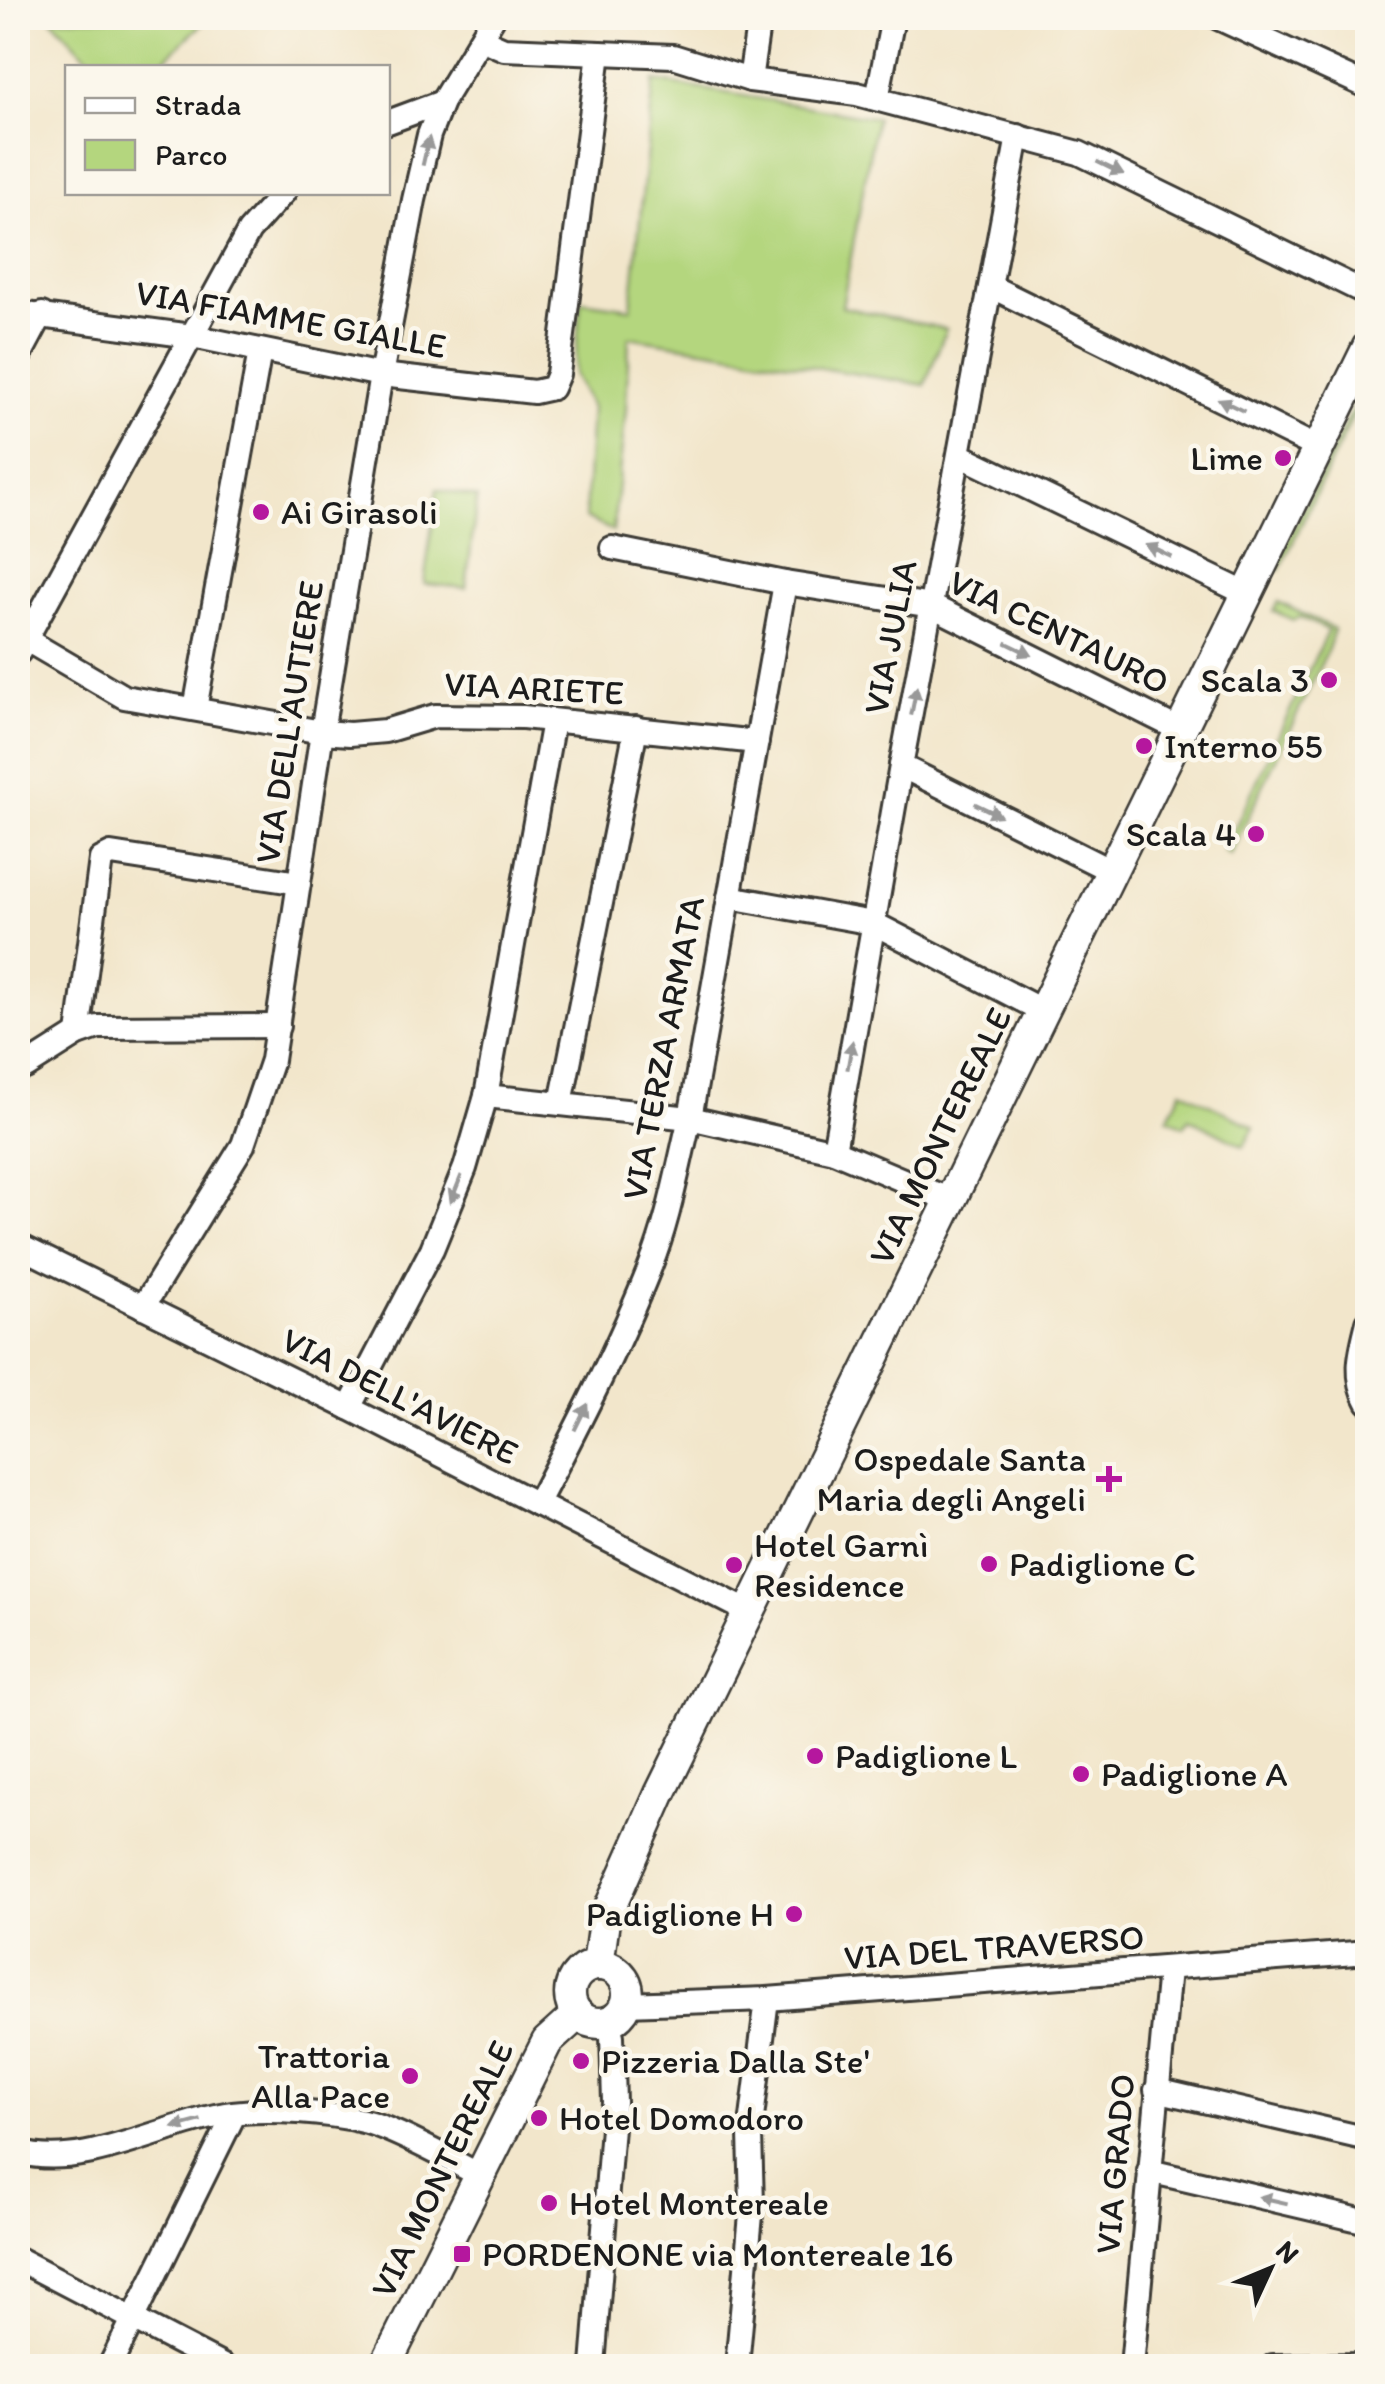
<svg xmlns="http://www.w3.org/2000/svg" width="1385" height="2384" font-family="Itim,sans-serif">
  <style>
    .green { fill: #b4d67e; stroke: #68794d; stroke-width: 2.5 }
    .lines { fill: none; stroke-linecap: round; stroke-linejoin: round }
    .minor-casing { stroke: #3c3a36; stroke-width: 28 }
    .major-casing { stroke: #3c3a36; stroke-width: 35 }
    .minor { stroke: #fff; stroke-width: 22 }
    .major { stroke: #fff; stroke-width: 30 }
    .oneway { fill: #999 }
    .poi-dot { fill: #b5179e; stroke: #fbf7ec; stroke-width: 4 }
    .labels { text-anchor: middle; stroke-width: 9; stroke-linejoin: round; paint-order: stroke }
    .street-label { font-size: 35px; fill: #1c1c1c; stroke: #fbf7ec }
    .poi-label { font-size: 35px; fill: #1c1c1c; stroke: #fbf7ec; text-anchor: start }
  </style>
  <rect width="100%" height="100%" fill="#fbf7ec"/>
  <filter id="ink" filterUnits="userSpaceOnUse"><feTurbulence type="fractalNoise" baseFrequency=".01" numOctaves="2"/><feDisplacementMap in="SourceGraphic" scale="20" xChannelSelector="R" yChannelSelector="G"/><feConvolveMatrix kernelMatrix="1 2 1 2 8 2 1 2 1" color-interpolation-filters="sRGB"/></filter>
  <filter id="wash" filterUnits="userSpaceOnUse"><feTurbulence type="fractalNoise" baseFrequency=".0048" numOctaves="4" result="noise"/><feDisplacementMap in="SourceGraphic" scale="40" xChannelSelector="R" yChannelSelector="G"/><feGaussianBlur stdDeviation="2.25" result="paint"/><feColorMatrix in="noise" values="0 0 0 0 0 0 0 0 0 0 0 0 0 0 0 0 0 1.4 0 .05"/><feComposite in="paint" operator="in"/></filter>
  <g filter="url(#wash)">
    <rect width="100%" height="100%" fill="#f2e6cb"/>
    <g class="green">
      <polygon points="51,18 209,18 155,68 97,67"/>
      <polygon points="654,81 876,118 842,307 946,329 925,385 629,337 626,410 613,531 585,518 591,408 574,374 581,301 631,308"/>
      <polygon points="1367,380 1367,387 1280,569 1274,567"/>
      <polygon points="437,489 477,498 466,588 424,584"/>
      <polygon points="1278,602 1334,629 1328,649 1230,855 1224,851 1328,630 1300,617 1293,620 1273,611"/>
      <polygon points="1182,1090 1254,1127 1244,1146 1189,1118 1184,1126 1168,1118"/>
    </g>
  </g>
  <g filter="url(#ink)">
    <g class="lines">
      <g class="minor-casing">
        <g id="minor">
          <polyline points="1218,18 1368,87"/>
          <polyline points="481,39 504,49 673,56 750,80 857,94 1079,153 1368,294"/>
          <polyline points="750,80 759,18"/>
          <polyline points="877,99 893,18"/>
          <polyline points="388,122 442,102"/>
          <polyline points="992,287 1318,448"/>
          <polyline points="18,313 192,336 381,375 534,392 552,388 558,374 599,53"/>
          <polyline points="18,359 42,314"/>
          <polyline points="960,455 1247,594"/>
          <polyline points="612,548 785,583 932,606 1180,730"/>
          <polyline points="18,635 124,697 322,732 350,734 385,731 435,716 523,717 757,742"/>
          <polyline points="19,652 249,231 284,192"/>
          <polyline points="195,709 260,351"/>
          <polyline points="901,766 1111,871"/>
          <polyline points="729,897 873,923 1043,1011"/>
          <polyline points="78,1034 101,859 111,854 299,883"/>
          <polyline points="18,1067 26,1067 78,1034 98,1027 278,1026"/>
          <polyline points="486,1096 690,1118 834,1151 950,1200"/>
          <polyline points="561,1103 636,728"/>
          <polyline points="834,1151 901,766 1018,136"/>
          <polyline points="18,1245 349,1408 749,1612"/>
          <polyline points="143,1307 243,1145 272,1060 322,732 381,375 414,200 429,135 442,102 493,18"/>
          <path d="M1368,1322C1361,1351 1353,1375 1368,1402"/>
          <polyline points="349,1408 432,1249 465,1168 486,1096 553,721"/>
          <path d="M537,1504C577,1427 618,1348 650,1267C669,1220 678,1167 690,1118L785,583"/>
          <polyline points="626,2004 767,1999 1368,1952"/>
          <polyline points="1156,2090 1368,2139"/>
          <path d="M18,2152C85,2172 166,2122 233,2113C269,2108 328,2113 363,2121C391,2127 453,2161 481,2176"/>
          <polyline points="1149,2171 1368,2222"/>
          <polyline points="18,2259 223,2366"/>
          <polyline points="110,2366 235,2113"/>
          <polyline points="593,2366 614,2102 612,2036 607,2022"/>
          <polyline points="737,2366 752,2204 750,2134 767,1999"/>
          <polyline points="1132,2366 1169,1969"/>
          <polyline points="1273,2366 1368,2365"/>
        </g>
      </g>
      <g class="major-casing">
        <g id="major">
          <polyline points="598,1965 604,1921 660,1794 1368,347"/>
          <circle cx="599" cy="1994" r="29"/>
          <polyline points="385,2366 547,2042 578,2014"/>
        </g>
      </g>
      <use href="#minor" class="minor"/>
      <use href="#major" class="major"/>
    </g>
    <defs><path id="oneway-solid" d="M-6-.8H1V-3.2L6.5 0L1 3.2V.8H-6Z" transform="scale(2.5)"/></defs>
    <g class="oneway">
      <use href="#oneway-solid" transform="translate(426 151) rotate(-77)"/>
      <use href="#oneway-solid" transform="translate(1110 168) rotate(26)"/>
      <use href="#oneway-solid" transform="translate(1231 405) rotate(-154)"/>
      <use href="#oneway-solid" transform="translate(1159 551) rotate(-154)"/>
      <use href="#oneway-solid" transform="translate(1019 649) rotate(26)"/>
      <use href="#oneway-solid" transform="translate(914 701) rotate(-79)"/>
      <use href="#oneway-solid" transform="translate(988 810) rotate(26)"/>
      <use href="#oneway-solid" transform="translate(850 1055) rotate(-80)"/>
      <use href="#oneway-solid" transform="translate(456 1189) rotate(112)"/>
      <use href="#oneway-solid" transform="translate(581 1417) rotate(-64)"/>
      <use href="#oneway-solid" transform="translate(187 2124) rotate(165)"/>
      <use href="#oneway-solid" transform="translate(1273 2200) rotate(-167)"/>
    </g>
  </g>
  <g class="poi-dot">
    <circle cx="1283" cy="458" r="10"/>
    <circle cx="261" cy="512" r="10"/>
    <circle cx="1329" cy="680" r="10"/>
    <circle cx="1144" cy="746" r="10"/>
    <circle cx="1256" cy="834" r="10"/>
    <path d="M1104 1464h10v10h10v10h-10v10h-10v-10h-10v-10h10z"/>
    <circle cx="989" cy="1564" r="10"/>
    <circle cx="734" cy="1565" r="10"/>
    <circle cx="815" cy="1756" r="10"/>
    <circle cx="1081" cy="1774" r="10"/>
    <circle cx="794" cy="1914" r="10"/>
    <circle cx="581" cy="2061" r="10"/>
    <circle cx="410" cy="2076" r="10"/>
    <circle cx="539" cy="2118" r="10"/>
    <circle cx="549" cy="2203" r="10"/>
    <rect x="452" y="2244" width="20" height="20" rx="5"/>
  </g>
  <g class="labels">
    <g class="street-label">
      <text transform="translate(291 319) rotate(10)" y="12">VIA FIAMME GIALLE</text>
      <text transform="translate(1059 632) rotate(26)" y="12">VIA CENTAURO</text>
      <text transform="translate(890 637) rotate(-79)" y="12">VIA JULIA</text>
      <text transform="translate(534 688) rotate(3)" y="12">VIA ARIETE</text>
      <text transform="translate(289 722) rotate(-81)" y="12">VIA DELL'AUTIERE</text>
      <text transform="translate(663 1048) rotate(-79)" y="12">VIA TERZA ARMATA</text>
      <text transform="translate(940 1136) rotate(-64)" y="12">VIA MONTEREALE</text>
      <text transform="translate(400 1396) rotate(27)" y="12">VIA DELL'AVIERE</text>
      <text transform="translate(994 1947) rotate(-4)" y="12">VIA DEL TRAVERSO</text>
      <text transform="translate(1115 2164) rotate(-85)" y="12">VIA GRADO</text>
      <text transform="translate(442 2169) rotate(-64)" y="12">VIA MONTEREALE</text>
    </g>
    <g class="poi-label">
      <text x="1263" y="470" text-anchor="end">Lime</text>
      <text x="281" y="524">Ai Girasoli</text>
      <text x="1309" y="692" text-anchor="end">Scala 3</text>
      <text x="1164" y="758">Interno 55</text>
      <text x="1236" y="846" text-anchor="end">Scala 4</text>
      <text x="1086" y="1471" text-anchor="end">Ospedale Santa<tspan x="1086" dy="40">Maria degli Angeli</tspan></text>
      <text x="754" y="1557">Hotel Garnì<tspan x="754" dy="40">Residence</tspan></text>
      <text x="1009" y="1576">Padiglione C</text>
      <text x="835" y="1768">Padiglione L</text>
      <text x="1101" y="1786">Padiglione A</text>
      <text x="774" y="1926" text-anchor="end">Padiglione H</text>
      <text x="390" y="2068" text-anchor="end">Trattoria<tspan x="390" dy="40">Alla Pace</tspan></text>
      <text x="601" y="2073">Pizzeria Dalla Ste'</text>
      <text x="559" y="2130">Hotel Domodoro</text>
      <text x="569" y="2215">Hotel Montereale</text>
      <text x="482" y="2266">PORDENONE via Montereale 16</text>
    </g>
  </g>
  <rect width="1385" height="2384" fill="none" stroke="#fbf7ec" stroke-width="60"/>
  <rect x="65" y="65" width="325" height="130" fill="#fbf7ec" stroke="#a29f99" stroke-width="2.5"/>
  <rect x="85" y="98" width="50" height="15" fill="#ffffff" stroke="#a29f99" stroke-width="2.5"/>
  <text x="155" y="115" font-size="30" fill="#1c1c1c">Strada</text>
  <rect x="85" y="140" width="50" height="30" fill="#b4d67e" stroke="#a29f99" stroke-width="2.5"/>
  <text x="155" y="165" font-size="30" fill="#1c1c1c">Parco</text>
  <g transform="translate(1270 2269) rotate(46)" stroke="#fbf7ec" stroke-width="8" paint-order="stroke">
  <path d="M0-8L18 38L0 25L-18 38Z" fill="#1c1c1c"/>
  <text y="-15" font-size="28" font-weight="bold" text-anchor="middle" fill="#1c1c1c">N</text>
  </g>
</svg>
